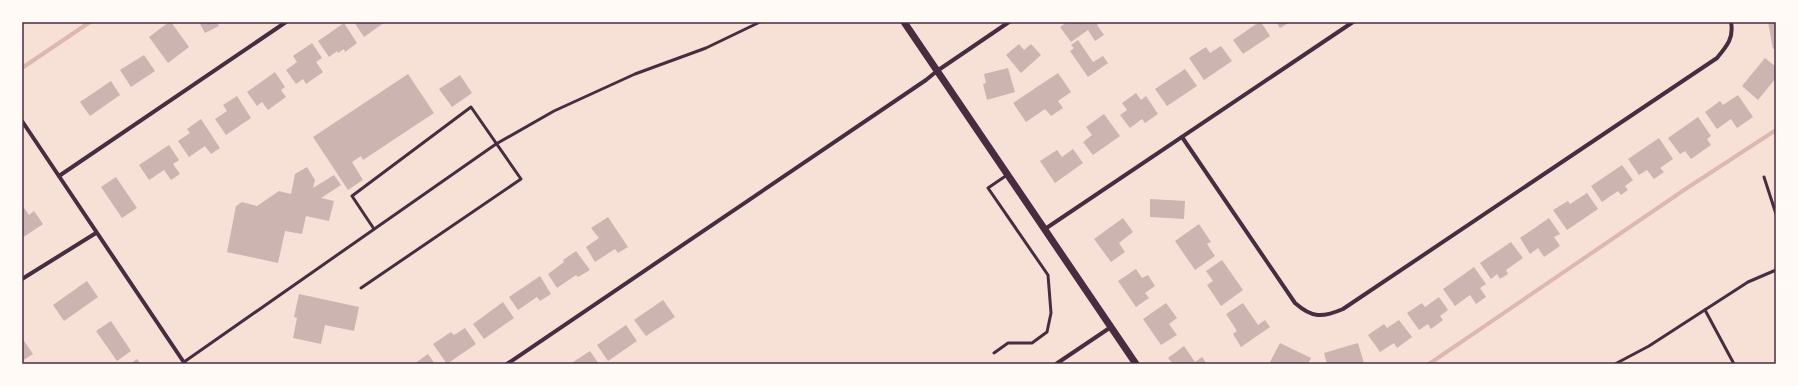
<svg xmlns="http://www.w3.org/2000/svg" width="1798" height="386" font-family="'Archivo Narrow',sans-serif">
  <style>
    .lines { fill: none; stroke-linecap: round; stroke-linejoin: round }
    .stream { stroke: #dcb8b0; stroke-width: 4 }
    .building { fill: #ccb4b1 }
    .service { stroke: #4a2c40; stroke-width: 3 }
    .minor { stroke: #4a2c40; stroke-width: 4 }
    .tertiary { stroke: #4a2c40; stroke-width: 7 }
    .neatline { fill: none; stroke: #4a2c40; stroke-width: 1.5 }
  </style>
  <rect width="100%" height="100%" fill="#f7e1d7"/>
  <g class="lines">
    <g class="stream">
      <polyline points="22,68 90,22"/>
      <polyline points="1429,364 1687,188 1776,130"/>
    </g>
  </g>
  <g class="building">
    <polygon points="169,22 171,22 189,47 168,63 149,37"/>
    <polygon points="203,22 217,22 219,26 205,33 200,24"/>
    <polygon points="354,22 385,22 364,37"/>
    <polygon points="1067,22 1101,22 1097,25 1104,35 1095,41 1088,30 1071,42 1060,27"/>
    <polygon points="1259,22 1261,22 1270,36 1243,54 1233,40"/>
    <polygon points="1276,22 1290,22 1280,28"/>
    <polygon points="1768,22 1776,22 1776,48 1773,49"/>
    <polygon points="344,23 357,43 345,52 344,49 338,53 337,51 329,57 318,41"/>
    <polygon points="1078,40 1093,62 1103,56 1108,63 1088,77 1070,51 1074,48 1071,45"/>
    <polygon points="312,43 322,58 316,62 323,72 306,84 303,79 296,84 286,70 297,62 293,56"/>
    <polygon points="1019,44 1024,50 1031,44 1041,55 1021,73 1006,55"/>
    <polygon points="1221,46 1232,61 1204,80 1189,58 1206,47 1210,53"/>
    <polygon points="144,55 155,71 131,87 120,70"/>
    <polygon points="1765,58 1776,67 1776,78 1758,100 1742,86"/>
    <polygon points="1008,68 1015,92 987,100 983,84 986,83 984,74"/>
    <polygon points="1185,69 1197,86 1167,106 1155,89"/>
    <polygon points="275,72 285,87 281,90 286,97 268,110 262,102 257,106 247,92"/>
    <polygon points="1058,73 1071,92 1058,101 1063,108 1051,116 1045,109 1026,122 1013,103"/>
    <polygon points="408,74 434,113 363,160 361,156 352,162 363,180 348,190 313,137"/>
    <polygon points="460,75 472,93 452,107 439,89"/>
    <polygon points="111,81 120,95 90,116 80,102"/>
    <polygon points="1136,93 1141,100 1146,96 1158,114 1145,123 1142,119 1130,128 1120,115 1127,110 1122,103"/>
    <polygon points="1738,95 1753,117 1737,128 1731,119 1717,129 1705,112 1720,101 1723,105"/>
    <polygon points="237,96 251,118 226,135 215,119 227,111 223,105"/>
    <polygon points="1104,114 1120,136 1093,155 1083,142 1092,135 1086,127"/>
    <polygon points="1698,117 1711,136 1707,139 1711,145 1691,159 1685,151 1680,154 1668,138"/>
    <polygon points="201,119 220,148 211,154 205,146 189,157 178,141 190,133 187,129"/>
    <polygon points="1659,138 1673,159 1660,168 1664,172 1654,179 1647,170 1639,175 1628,159"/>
    <polygon points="169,145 179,160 173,164 180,174 171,180 164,170 149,180 139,165"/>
    <polygon points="1073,149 1083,163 1055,183 1040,161 1057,150 1062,157"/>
    <polygon points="1622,165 1633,180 1625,186 1628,190 1621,195 1618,191 1602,202 1591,186"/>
    <polygon points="307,167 315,180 313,188 334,175 341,185 321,198 334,201 329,221 306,216 302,234 285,231 278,263 227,252 236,206 242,202 257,206 279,191 291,194 295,174"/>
    <polygon points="116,177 137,208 122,218 101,187"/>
    <polygon points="1587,193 1598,209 1567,230 1553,210 1568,201 1570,204"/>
    <polygon points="1150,199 1185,201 1184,219 1150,217"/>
    <polygon points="22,205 29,215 34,211 43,224 22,238"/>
    <polygon points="608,217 628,247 618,253 615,249 595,262 586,247 599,238 591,228"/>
    <polygon points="1123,218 1133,232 1119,243 1125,252 1111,262 1094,239"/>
    <polygon points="1549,218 1560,234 1554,237 1560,246 1544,257 1538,248 1530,254 1520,238"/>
    <polygon points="1199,224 1211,242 1207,244 1215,256 1195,270 1175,241"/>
    <polygon points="1511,242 1523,258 1506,270 1508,274 1500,279 1497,274 1491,279 1480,263"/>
    <polygon points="576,251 590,270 578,277 576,275 557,288 548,274 564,262 563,260"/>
    <polygon points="1222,260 1243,290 1221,306 1207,285 1213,281 1206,271"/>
    <polygon points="1474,267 1486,284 1480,288 1486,297 1476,304 1470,295 1455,306 1443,289"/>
    <polygon points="1136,269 1142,278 1148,275 1155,286 1145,293 1149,298 1136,307 1118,281"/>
    <polygon points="540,276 551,294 540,301 537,297 518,310 509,297"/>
    <polygon points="87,281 98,297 64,321 53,305"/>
    <polygon points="299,294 359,307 354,331 325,325 321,344 293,338 297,318 294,317"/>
    <polygon points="1439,297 1448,310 1440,316 1443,320 1431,329 1428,324 1419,330 1407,313 1422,303 1425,307"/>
    <polygon points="663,300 675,317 646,336 634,320"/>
    <polygon points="503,302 514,318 484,339 473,324"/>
    <polygon points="1166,303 1177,318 1169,324 1177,335 1161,345 1143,319"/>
    <polygon points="1243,303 1258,325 1265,320 1270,327 1241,347 1233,334 1237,331 1226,314"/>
    <polygon points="1399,320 1412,337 1397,348 1394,343 1380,352 1368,335 1384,324 1387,328"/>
    <polygon points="111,321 131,351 117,361 96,331"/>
    <polygon points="626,325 637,341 608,361 597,345"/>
    <polygon points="465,328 476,344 447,364 433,344 451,332 454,335"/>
    <polygon points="22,338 33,354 22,361"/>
    <polygon points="1280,343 1311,358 1308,364 1269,364"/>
    <polygon points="1358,343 1364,363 1327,364 1324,353"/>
    <polygon points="1184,346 1195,362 1202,357 1207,364 1173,364 1168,358"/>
    <polygon points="590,351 599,364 570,364"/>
    <polygon points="428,354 435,364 414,364"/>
    <polygon points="137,359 141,364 130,364"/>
  </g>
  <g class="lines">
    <g class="service">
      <polyline points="1764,177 1776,214"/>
      <polyline points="361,288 521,179 471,107 352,196 374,229"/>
      <polyline points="1705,310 1734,364"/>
      <polyline points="994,353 1008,343 1032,343 1047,332 1051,313 1048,275 988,188 1007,175"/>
      <polyline points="184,362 496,144 554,111 635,74 706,48 760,22"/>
      <polyline points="1615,364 1649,346 1748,282 1776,270"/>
    </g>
    <g class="minor">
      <polyline points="22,121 185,364"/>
      <path d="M1182,137L1295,303C1312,318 1322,318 1343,309L1717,58C1727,46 1734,38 1731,22"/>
      <polyline points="59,176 286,22"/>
      <polyline points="1045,229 1353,22"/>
      <polyline points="22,279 96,233"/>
      <polyline points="507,364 926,80 937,71 1009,22"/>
      <polyline points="1056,364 1111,327"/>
    </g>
    <polyline class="tertiary" points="904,22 1136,364"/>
  </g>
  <rect width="1798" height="386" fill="none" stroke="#fffaf5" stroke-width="46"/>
  <rect x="23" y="23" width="1752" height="340" class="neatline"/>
</svg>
